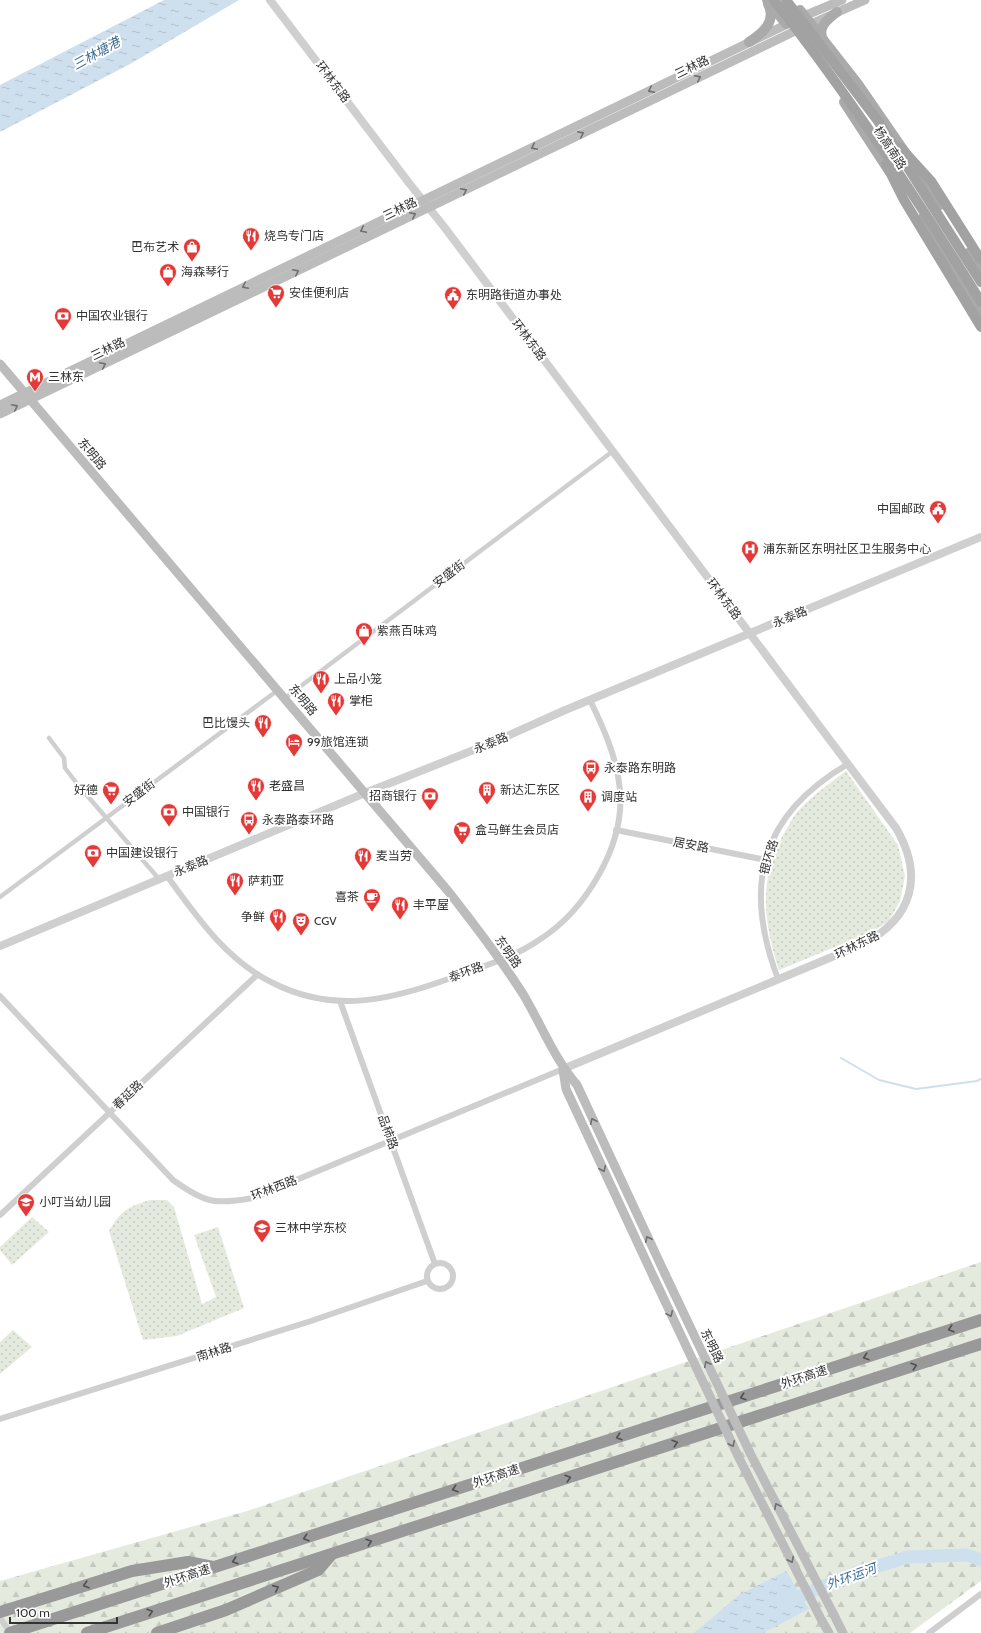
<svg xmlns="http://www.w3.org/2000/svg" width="981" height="1633" font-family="Cabin,'Noto Sans SC',sans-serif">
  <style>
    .forest { fill: url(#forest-firs) }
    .park { fill: url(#park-dots) }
    .water { fill: url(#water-ripples) }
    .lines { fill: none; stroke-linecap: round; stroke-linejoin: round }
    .stream { stroke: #cedfee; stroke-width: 2 }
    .river { stroke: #cedfee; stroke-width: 13 }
    .pedestrian { stroke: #cfcfcf; stroke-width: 4.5 }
    .minor { stroke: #cfcfcf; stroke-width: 6 }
    .tertiary { stroke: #cfcfcf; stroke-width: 8 }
    .secondary { stroke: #bcbcbc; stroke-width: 9 }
    .primary { stroke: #aaa; stroke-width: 10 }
    .motorway { stroke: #999; stroke-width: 12 }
    .secondary-bridge { stroke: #bcbcbc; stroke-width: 9 }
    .trunk-bridge { stroke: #a2a2a2; stroke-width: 10 }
    .motorway-bridge { stroke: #999; stroke-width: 12 }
    .oneway { stroke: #707070 }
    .oneway2 { stroke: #515151 }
    .labels { text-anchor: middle; stroke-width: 4; stroke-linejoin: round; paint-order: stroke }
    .street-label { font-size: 12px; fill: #323232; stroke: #fff }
    .poi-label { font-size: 12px; fill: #323232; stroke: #fff; text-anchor: start }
    .water-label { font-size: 13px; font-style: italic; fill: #3f6d96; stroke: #fff }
  </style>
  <defs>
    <pattern id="forest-firs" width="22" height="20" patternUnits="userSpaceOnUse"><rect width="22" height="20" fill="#e4ebde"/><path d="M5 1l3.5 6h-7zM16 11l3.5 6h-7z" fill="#c4cabf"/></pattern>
    <pattern id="park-dots" width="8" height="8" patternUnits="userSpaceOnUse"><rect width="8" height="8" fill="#e4ebde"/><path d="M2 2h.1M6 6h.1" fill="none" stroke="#c4cabf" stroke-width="1.8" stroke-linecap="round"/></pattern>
    <pattern id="water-ripples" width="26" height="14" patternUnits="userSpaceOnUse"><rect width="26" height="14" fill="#cedfee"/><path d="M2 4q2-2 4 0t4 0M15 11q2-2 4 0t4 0" fill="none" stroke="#b1c0cd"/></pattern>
  </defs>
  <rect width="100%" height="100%" fill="#fff"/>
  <polygon class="forest" points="981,1262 981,1581 910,1633 0,1633 0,1581 247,1511"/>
  <g class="park">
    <path d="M846,771L898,845L905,876L900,901L889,921L874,931L779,970C763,922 758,875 786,830C790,823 794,815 799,810C813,795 830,783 846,771Z"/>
    <path d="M150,1200H167L174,1207L202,1304L216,1297L194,1235L218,1227L244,1308L177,1336L143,1340L109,1231C121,1210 128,1207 150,1200Z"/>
    <polygon points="32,1217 49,1232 12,1265 0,1250 0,1247"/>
    <polygon points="13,1330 32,1347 0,1374 0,1342"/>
  </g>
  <g class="water">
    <polygon points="164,0 239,0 130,64 0,132 0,85"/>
    <polygon points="786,1571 809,1609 763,1633 694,1633 739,1595"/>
  </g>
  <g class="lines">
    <polyline class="stream" points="841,1058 879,1080 916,1089 977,1081 981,1079"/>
    <polyline class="river" points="784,1603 855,1573 908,1557 967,1555 981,1560"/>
    <g class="pedestrian">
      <polyline points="285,698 613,451"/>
      <polyline points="49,738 64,758 65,768 78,785 159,879"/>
      <polyline points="0,897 278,690"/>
    </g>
    <g class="minor">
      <polyline points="616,830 766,860"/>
      <path d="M167,876C196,916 227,961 273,983C334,1014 391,1000 451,978C481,967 513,958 539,940C585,911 625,846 620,790C617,758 604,729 590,700"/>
      <path d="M778,979C743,886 759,816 848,764"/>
      <path d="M0,996L173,1180C205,1203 215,1205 253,1198L563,1069"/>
      <polyline points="340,1001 435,1264"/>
      <polyline points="0,1215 257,975"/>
      <circle cx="440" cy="1276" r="13"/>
      <polyline points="0,1419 311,1321 427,1281"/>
      <polyline points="0,1618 11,1633"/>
      <polyline points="929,1633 981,1594"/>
    </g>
    <g class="tertiary">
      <path d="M270,0L409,183L445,228L896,828C924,876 913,918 863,944L563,1069"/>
      <polyline points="0,946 365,793 494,742 563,711 981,537"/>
    </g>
    <g class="secondary">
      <path d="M0,364L448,891C474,924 500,958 523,994C541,1024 554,1058 577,1085L665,1274"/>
      <polyline points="0,405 804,16 842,0"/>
      <polyline points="0,414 793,32 865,0"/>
      <polyline points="563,1070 566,1089 654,1278"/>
      <polyline points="834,1615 843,1633"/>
      <polyline points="822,1621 829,1633"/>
    </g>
    <g class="primary">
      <polyline points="767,0 786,24"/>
      <polyline points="800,10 858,84 907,155"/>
      <path d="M823,40C817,27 827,20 837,12"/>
      <path d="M749,42C763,33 777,21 768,4"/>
      <polyline points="844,102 889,171"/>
      <polyline points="917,170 940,205"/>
      <polyline points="921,219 981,317"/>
      <polyline points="970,252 981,269"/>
    </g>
    <g class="motorway">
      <polyline points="0,1612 132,1571 188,1562 213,1567"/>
      <polyline points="16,1631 981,1320"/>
      <polyline points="87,1633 981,1344"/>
      <polyline points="157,1633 226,1610 318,1570 331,1555"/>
    </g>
    <g class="secondary-bridge">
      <polyline points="665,1274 751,1455 834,1615"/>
      <polyline points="654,1278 738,1456 822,1621"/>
    </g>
    <g class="trunk-bridge">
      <path d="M774,0C849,96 917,198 981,302"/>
      <polyline points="786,0 878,121 981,282"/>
      <polyline points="901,148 931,181 981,260"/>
      <polyline points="886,164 904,200 981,327"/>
    </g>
    <polyline class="motorway-bridge" points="10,1633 16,1631"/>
  </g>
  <defs><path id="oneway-chevron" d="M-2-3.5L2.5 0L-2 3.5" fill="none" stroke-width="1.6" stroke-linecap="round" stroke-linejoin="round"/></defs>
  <g class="oneway">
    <use href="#oneway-chevron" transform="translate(698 78) rotate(-26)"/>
    <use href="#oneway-chevron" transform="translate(651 90) rotate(154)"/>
    <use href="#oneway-chevron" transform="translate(581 134) rotate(-26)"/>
    <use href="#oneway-chevron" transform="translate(534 147) rotate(154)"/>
    <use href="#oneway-chevron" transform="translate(464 191) rotate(-26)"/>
    <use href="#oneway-chevron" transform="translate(413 215) rotate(-26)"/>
    <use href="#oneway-chevron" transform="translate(363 230) rotate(155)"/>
    <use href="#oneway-chevron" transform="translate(296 272) rotate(-26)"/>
    <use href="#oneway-chevron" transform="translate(245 286) rotate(154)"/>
    <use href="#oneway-chevron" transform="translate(103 365) rotate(-26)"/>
    <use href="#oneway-chevron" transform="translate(15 407) rotate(-26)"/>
    <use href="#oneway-chevron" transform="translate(593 1121) rotate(-115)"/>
    <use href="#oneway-chevron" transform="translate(603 1169) rotate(65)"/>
    <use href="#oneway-chevron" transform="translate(648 1239) rotate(-115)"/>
    <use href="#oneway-chevron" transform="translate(670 1314) rotate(65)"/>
    <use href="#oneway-chevron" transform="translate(707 1364) rotate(-116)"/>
    <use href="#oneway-chevron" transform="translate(732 1444) rotate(64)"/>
    <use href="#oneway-chevron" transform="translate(777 1506) rotate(-117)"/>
    <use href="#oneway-chevron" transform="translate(791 1560) rotate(63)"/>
  </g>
  <g class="oneway2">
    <use href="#oneway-chevron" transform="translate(951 1329) rotate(162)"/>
    <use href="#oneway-chevron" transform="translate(866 1357) rotate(162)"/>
    <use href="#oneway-chevron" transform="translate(914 1366) rotate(-18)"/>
    <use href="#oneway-chevron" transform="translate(743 1397) rotate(162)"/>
    <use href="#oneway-chevron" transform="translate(619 1437) rotate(162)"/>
    <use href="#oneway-chevron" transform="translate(675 1443) rotate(-18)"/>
    <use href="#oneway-chevron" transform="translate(568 1478) rotate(-18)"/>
    <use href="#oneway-chevron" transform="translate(455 1489) rotate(162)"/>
    <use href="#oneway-chevron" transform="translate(306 1538) rotate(162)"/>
    <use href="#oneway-chevron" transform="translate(369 1542) rotate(-18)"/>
    <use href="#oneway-chevron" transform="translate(235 1561) rotate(162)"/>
    <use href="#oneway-chevron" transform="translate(86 1585) rotate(162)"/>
    <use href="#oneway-chevron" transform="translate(276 1588) rotate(-24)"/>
    <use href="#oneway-chevron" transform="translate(150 1612) rotate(-18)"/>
  </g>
  <defs>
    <g id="restaurant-pin" transform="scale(0.9)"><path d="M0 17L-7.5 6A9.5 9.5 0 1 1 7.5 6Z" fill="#e53938" stroke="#fff"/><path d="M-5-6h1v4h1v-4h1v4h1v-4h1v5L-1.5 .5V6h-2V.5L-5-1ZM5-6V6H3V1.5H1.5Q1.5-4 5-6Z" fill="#fff"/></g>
    <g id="shop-pin" transform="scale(0.9)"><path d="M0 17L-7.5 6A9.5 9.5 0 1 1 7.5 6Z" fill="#e53938" stroke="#fff"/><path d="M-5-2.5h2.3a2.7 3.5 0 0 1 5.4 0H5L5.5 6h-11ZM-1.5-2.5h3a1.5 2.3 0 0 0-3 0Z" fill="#fff"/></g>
    <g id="supermarket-pin" transform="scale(0.9)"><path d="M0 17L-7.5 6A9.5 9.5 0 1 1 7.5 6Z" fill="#e53938" stroke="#fff"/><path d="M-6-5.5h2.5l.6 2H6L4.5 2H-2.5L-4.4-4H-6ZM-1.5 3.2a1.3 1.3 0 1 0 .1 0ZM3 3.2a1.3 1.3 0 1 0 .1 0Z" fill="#fff"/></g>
    <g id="civic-pin" transform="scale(0.9)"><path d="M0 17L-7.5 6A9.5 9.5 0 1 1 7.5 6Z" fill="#e53938" stroke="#fff"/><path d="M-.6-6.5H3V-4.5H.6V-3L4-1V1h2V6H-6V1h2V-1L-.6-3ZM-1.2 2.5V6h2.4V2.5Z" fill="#fff"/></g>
    <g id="bank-pin" transform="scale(0.9)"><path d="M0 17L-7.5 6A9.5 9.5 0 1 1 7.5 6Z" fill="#e53938" stroke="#fff"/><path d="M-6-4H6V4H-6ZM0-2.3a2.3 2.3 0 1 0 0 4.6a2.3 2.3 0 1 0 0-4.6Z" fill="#fff"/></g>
    <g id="metro-pin" transform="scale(0.9)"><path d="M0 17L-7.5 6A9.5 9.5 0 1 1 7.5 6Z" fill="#e53938" stroke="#fff"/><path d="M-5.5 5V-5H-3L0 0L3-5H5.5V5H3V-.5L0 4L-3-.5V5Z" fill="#fff"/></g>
    <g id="hospital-pin" transform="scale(0.9)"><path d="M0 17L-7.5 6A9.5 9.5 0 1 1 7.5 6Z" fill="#e53938" stroke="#fff"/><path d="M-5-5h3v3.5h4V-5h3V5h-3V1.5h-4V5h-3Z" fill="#fff"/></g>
    <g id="hotel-pin" transform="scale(0.9)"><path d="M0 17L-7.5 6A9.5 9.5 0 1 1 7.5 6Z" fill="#e53938" stroke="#fff"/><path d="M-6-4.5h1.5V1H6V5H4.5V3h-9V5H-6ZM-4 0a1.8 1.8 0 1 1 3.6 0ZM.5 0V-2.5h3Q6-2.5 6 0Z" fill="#fff"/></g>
    <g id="bus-pin" transform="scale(0.9)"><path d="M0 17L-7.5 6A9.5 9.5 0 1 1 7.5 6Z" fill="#e53938" stroke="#fff"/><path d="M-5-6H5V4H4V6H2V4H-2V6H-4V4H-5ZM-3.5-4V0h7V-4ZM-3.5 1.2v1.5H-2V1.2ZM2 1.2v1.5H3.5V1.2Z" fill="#fff"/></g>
    <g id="building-pin" transform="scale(0.9)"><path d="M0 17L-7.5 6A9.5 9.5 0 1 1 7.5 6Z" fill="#e53938" stroke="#fff"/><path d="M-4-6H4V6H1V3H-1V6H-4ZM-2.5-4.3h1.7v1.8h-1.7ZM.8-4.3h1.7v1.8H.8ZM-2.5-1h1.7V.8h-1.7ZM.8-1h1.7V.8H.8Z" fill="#fff"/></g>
    <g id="cafe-pin" transform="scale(0.9)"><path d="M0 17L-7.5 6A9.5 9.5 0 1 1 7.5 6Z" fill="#e53938" stroke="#fff"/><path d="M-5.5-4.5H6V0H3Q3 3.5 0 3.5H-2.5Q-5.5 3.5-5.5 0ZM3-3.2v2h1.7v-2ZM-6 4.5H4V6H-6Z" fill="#fff"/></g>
    <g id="theatre-pin" transform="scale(0.9)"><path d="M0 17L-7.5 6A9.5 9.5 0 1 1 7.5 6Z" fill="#e53938" stroke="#fff"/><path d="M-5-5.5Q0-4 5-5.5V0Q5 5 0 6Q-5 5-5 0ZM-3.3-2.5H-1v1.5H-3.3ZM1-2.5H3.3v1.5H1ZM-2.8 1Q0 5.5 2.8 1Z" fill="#fff"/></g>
    <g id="school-pin" transform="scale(0.9)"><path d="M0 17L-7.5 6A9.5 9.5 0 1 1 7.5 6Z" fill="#e53938" stroke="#fff"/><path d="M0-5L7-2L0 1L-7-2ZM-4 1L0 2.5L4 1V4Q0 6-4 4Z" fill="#fff"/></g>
  </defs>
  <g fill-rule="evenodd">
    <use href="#restaurant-pin" x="251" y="236"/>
    <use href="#shop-pin" x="192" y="247"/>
    <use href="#shop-pin" x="168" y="272"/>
    <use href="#supermarket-pin" x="276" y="293"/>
    <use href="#civic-pin" x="453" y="295"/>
    <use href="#bank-pin" x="63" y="316"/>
    <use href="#metro-pin" x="35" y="377"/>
    <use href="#civic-pin" x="938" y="509"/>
    <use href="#hospital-pin" x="750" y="549"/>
    <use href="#shop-pin" x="364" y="631"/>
    <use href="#restaurant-pin" x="321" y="679"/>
    <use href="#restaurant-pin" x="336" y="701"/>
    <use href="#restaurant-pin" x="263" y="723"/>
    <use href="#hotel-pin" x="294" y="742"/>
    <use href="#bus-pin" x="591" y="768"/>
    <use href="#restaurant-pin" x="256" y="786"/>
    <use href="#supermarket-pin" x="111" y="790"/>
    <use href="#building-pin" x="487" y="790"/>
    <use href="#bank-pin" x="430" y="796"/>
    <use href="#building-pin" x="588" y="797"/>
    <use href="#bank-pin" x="169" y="812"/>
    <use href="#bus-pin" x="249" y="820"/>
    <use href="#supermarket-pin" x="462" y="830"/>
    <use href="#bank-pin" x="93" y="853"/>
    <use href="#restaurant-pin" x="363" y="856"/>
    <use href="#restaurant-pin" x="235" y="881"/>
    <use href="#cafe-pin" x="372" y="897"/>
    <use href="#restaurant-pin" x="400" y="905"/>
    <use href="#restaurant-pin" x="278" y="917"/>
    <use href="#theatre-pin" x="301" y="921"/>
    <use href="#school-pin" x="26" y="1202"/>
    <use href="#school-pin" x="262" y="1228"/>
  </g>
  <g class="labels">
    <g class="street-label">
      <text transform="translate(692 67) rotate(-26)" y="4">三林路</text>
      <text transform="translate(333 82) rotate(53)" y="4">环林东路</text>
      <text transform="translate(890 148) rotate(57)" y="4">杨高南路</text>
      <text transform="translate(400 209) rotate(-26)" y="4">三林路</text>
      <text transform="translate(529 340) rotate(53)" y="4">环林东路</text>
      <text transform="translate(108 349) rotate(-26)" y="4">三林路</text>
      <text transform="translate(92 454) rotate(50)" y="4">东明路</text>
      <text transform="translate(449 574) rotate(-37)" y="4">安盛街</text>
      <text transform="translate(724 599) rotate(53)" y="4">环林东路</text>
      <text transform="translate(790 617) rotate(-22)" y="4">永泰路</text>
      <text transform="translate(303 700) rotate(50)" y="4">东明路</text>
      <text transform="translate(491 743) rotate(-22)" y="4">永泰路</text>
      <text transform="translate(139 793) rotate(-37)" y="4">安盛街</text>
      <text transform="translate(691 845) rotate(11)" y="4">居安路</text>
      <text transform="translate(769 857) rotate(-73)" y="4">银环路</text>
      <text transform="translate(191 866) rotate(-22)" y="4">永泰路</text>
      <text transform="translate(857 945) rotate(-26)" y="4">环林东路</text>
      <text transform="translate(508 952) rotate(55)" y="4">东明路</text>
      <text transform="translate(466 972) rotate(-20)" y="4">泰环路</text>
      <text transform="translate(128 1095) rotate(-43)" y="4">春延路</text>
      <text transform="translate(388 1132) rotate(70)" y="4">品柿路</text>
      <text transform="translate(274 1188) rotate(-21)" y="4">环林西路</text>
      <text transform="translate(712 1346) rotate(64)" y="4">东明路</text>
      <text transform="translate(214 1352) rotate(-18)" y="4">南林路</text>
      <text transform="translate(804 1377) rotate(-18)" y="4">外环高速</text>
      <text transform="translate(496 1476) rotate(-18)" y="4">外环高速</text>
      <text transform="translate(187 1576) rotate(-18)" y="4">外环高速</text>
    </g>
    <g class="poi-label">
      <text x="264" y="240">烧鸟专门店</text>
      <text x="179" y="251" text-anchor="end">巴布艺术</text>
      <text x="181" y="276">海森琴行</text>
      <text x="289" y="297">安佳便利店</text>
      <text x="466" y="299">东明路街道办事处</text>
      <text x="76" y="320">中国农业银行</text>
      <text x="48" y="381">三林东</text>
      <text x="925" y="513" text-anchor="end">中国邮政</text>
      <text x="763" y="553">浦东新区东明社区卫生服务中心</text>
      <text x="377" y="635">紫燕百味鸡</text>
      <text x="334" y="683">上品小笼</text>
      <text x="349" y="705">掌柜</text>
      <text x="250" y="727" text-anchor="end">巴比馒头</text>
      <text x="307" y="746">99旅馆连锁</text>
      <text x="604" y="772">永泰路东明路</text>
      <text x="269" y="790">老盛昌</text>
      <text x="98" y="794" text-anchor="end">好德</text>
      <text x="500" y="794">新达汇东区</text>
      <text x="417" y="800" text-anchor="end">招商银行</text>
      <text x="601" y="801">调度站</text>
      <text x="182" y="816">中国银行</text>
      <text x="262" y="824">永泰路泰环路</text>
      <text x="475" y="834">盒马鲜生会员店</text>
      <text x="106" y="857">中国建设银行</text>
      <text x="376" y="860">麦当劳</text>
      <text x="248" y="885">萨莉亚</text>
      <text x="359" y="901" text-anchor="end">喜茶</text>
      <text x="413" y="909">丰平屋</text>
      <text x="265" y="921" text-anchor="end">争鲜</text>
      <text x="314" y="925">CGV</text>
      <text x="39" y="1206">小叮当幼儿园</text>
      <text x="275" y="1232">三林中学东校</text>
    </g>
    <g class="water-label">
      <text transform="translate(96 53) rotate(-29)" y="5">三林塘港</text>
      <text transform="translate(851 1576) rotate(-20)" y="5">外环运河</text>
    </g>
  </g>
  <path d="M10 1617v6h107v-6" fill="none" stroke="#323232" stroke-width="2"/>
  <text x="16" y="1617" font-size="12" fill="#323232" stroke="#ffffff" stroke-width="3" paint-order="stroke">100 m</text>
</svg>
